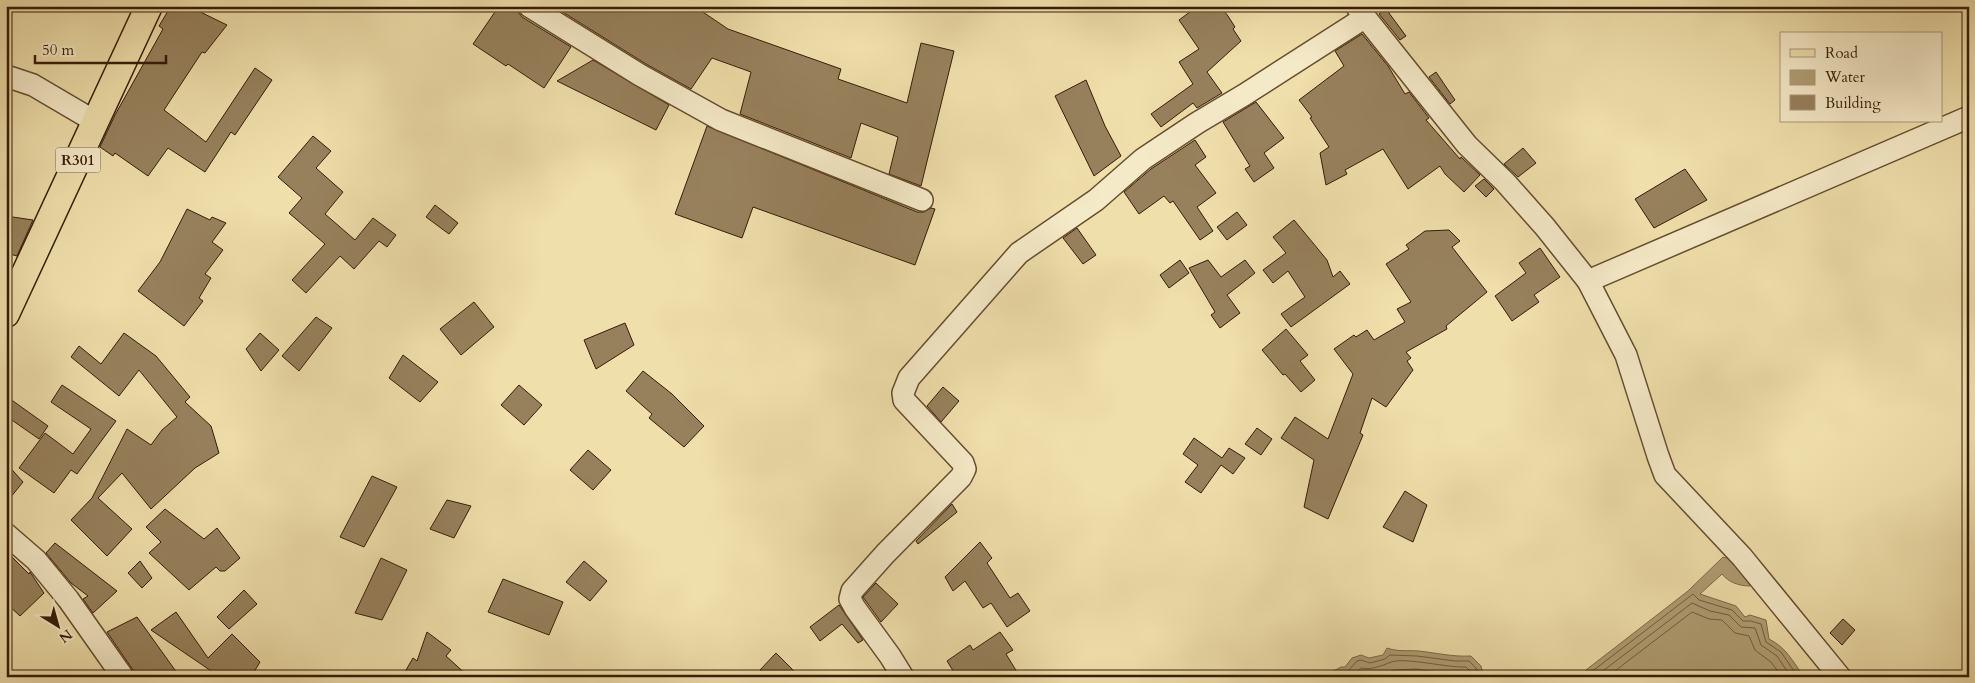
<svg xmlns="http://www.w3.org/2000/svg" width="1975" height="683" font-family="Cardo,serif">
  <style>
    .water { fill: #b09d73; stroke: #806947 }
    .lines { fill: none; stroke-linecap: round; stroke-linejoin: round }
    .shore { stroke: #745c3c; stroke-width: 1 }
    .building { fill: #97815c; stroke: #371c06 }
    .minor-casing { stroke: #654d2f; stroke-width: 24 }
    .major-casing { stroke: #371c06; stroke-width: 29 }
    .minor { stroke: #f5eac8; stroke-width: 21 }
    .major { stroke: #efdfab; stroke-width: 26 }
    .labels { text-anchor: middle; stroke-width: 5; stroke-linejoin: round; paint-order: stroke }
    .shield { fill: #f5eac8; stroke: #705a40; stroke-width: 1 }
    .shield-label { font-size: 15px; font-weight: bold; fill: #371c06 }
  </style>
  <rect width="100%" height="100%" fill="#efdfab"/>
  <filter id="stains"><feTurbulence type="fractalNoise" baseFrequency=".004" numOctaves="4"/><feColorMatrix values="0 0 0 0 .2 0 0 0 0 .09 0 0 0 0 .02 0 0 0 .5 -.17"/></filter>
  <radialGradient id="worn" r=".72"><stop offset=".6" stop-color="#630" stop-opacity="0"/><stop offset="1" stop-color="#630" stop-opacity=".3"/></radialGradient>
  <g class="water">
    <path d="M1723,557L1729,559L1750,581V586C1739,586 1728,582 1722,574L1700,594L1736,606L1745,617L1750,615L1766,620L1769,639C1787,648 1793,662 1804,677H1571H1582L1586,670L1688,591Z"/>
    <path d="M1387,648C1398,652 1407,650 1419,651C1437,653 1453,657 1471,656L1481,666L1484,677H1322L1341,667H1345L1352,658L1361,655L1369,658L1383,655Z"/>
  </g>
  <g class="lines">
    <g class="shore">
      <polyline points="1330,677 1341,672 1348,671 1357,661 1361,660 1370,663 1385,659 1390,655 1417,656 1455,661 1469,661 1476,668 1478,677"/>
      <path d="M1351,677L1361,668C1372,670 1381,666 1391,662C1406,657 1447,668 1466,667L1470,671L1471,677"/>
      <polyline points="1371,677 1395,670 1416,669 1462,675 1464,677"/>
      <polyline points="1588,677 1590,673 1693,594 1699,600 1732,610 1743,621 1751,621 1761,624 1766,642 1781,652 1798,677"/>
      <polyline points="1595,677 1692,603 1710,611 1729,615 1741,627 1755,628 1761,645 1777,656 1791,677"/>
      <polyline points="1607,677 1692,612 1709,619 1722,620 1735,633 1749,636 1755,650 1771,662 1782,677"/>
    </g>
  </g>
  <g class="building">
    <polygon points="171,6 188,6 227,25 205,53 202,52 164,110 206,142 255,68 272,80 235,135 231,132 205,172 168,148 148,176 115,153 113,156 100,147 115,115 163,29 159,26"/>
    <polygon points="499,6 517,6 518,12 522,17 571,47 544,88 508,64 506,66 473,44"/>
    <polygon points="553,6 694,6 728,29 841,69 838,79 907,103 921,43 954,51 921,186 889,174 898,137 861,123 851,158 740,114 751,72 712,58 691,89 646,64"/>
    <polygon points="1198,6 1220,6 1228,16 1235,27 1233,29 1241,41 1207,72 1222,93 1197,108 1193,103 1161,127 1151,114 1193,84 1179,62 1199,49 1179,20"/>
    <polygon points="1386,9 1406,36 1400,40 1379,14"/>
    <polygon points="1362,34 1388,66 1405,94 1409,92 1429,118 1426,120 1460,159 1461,157 1480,175 1464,192 1445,174 1440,166 1408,189 1383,149 1345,170 1347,174 1326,185 1320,153 1329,147 1310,118 1312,117 1299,100 1344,66 1335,51"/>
    <polygon points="593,60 669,105 656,130 557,81"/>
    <polygon points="1436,72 1455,100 1450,104 1429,77"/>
    <polygon points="1086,80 1105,126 1121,156 1094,176 1055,96"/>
    <polygon points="1256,102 1284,138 1264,153 1274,168 1254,182 1245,169 1250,166 1223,122"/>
    <polygon points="707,126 917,212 924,212 931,208 935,209 915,265 753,207 742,238 675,214"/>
    <polygon points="313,136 331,151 316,168 343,192 325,214 355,240 373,218 396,235 387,247 379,241 354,269 340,256 306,293 292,280 325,244 289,213 302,198 278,177"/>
    <polygon points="1195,140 1206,157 1195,165 1216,193 1197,207 1213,231 1200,240 1173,201 1170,203 1164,196 1139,214 1124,192 1151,169"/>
    <polygon points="1523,148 1536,163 1518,177 1504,164"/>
    <polygon points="1685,169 1707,200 1654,228 1635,199"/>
    <polygon points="1484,179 1494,189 1486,197 1475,186"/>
    <polygon points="435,205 458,223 449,234 426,217"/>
    <polygon points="187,209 210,220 212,217 226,223 212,242 223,250 205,274 211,278 199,298 203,301 184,326 138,291 160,262"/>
    <polygon points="1237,212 1247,225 1227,240 1217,227"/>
    <polygon points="6,216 33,220 17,256 6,253"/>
    <polygon points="1294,220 1327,260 1333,277 1340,271 1350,284 1291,327 1281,314 1305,297 1288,271 1273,283 1263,270 1286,253 1273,237"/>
    <polygon points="1077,228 1096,255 1083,264 1063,238"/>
    <polygon points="1449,230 1460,241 1452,247 1487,292 1446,326 1447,329 1406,352 1411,358 1407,361 1413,370 1386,407 1372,398 1360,433 1363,435 1328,519 1304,507 1314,460 1281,438 1295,417 1328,439 1353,374 1334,349 1354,335 1356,337 1367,330 1374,340 1405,322 1397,309 1411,302 1386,264 1409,249 1406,245 1425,231"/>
    <polygon points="1540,248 1560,277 1534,295 1539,302 1512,321 1495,296 1526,273 1519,263"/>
    <polygon points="1180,260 1189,273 1169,288 1160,275"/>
    <polygon points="1208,260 1221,277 1245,260 1255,273 1227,295 1240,313 1220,328 1211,315 1215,312 1189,268"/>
    <polygon points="474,302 494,327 461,355 440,329"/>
    <polygon points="316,317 332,328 299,371 282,356"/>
    <polygon points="625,323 634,345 596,369 584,340"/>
    <polygon points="1286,329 1308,355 1300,361 1315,380 1301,392 1285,374 1283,375 1262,350"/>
    <polygon points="124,333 156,356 190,397 185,402 211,426 219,453 195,468 151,509 122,473 98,498 132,529 107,556 71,520 92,498 127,429 151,445 162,430 177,417 139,370 119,396 71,357 79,346 101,364"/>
    <polygon points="260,333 279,350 261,371 246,349"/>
    <polygon points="403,355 438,382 420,402 389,378"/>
    <polygon points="643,371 672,394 704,426 684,447 649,418 652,414 626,391"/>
    <polygon points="62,385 116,421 77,474 71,470 54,493 19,468 45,433 73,454 91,429 51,402"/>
    <polygon points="519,385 542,405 524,425 501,405"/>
    <polygon points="943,387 959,401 941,422 927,406"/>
    <polygon points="6,396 48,426 39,439 6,416"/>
    <polygon points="1257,428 1272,439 1261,455 1245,444"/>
    <polygon points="1194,438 1222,458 1229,448 1245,458 1233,474 1221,465 1201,493 1185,482 1198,465 1183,454"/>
    <polygon points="588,450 611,470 593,490 570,470"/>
    <polygon points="6,463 23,482 6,503"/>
    <polygon points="372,476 397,487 364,547 340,537"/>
    <polygon points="1405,491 1427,505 1413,542 1383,527"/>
    <polygon points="447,500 471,506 454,538 430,529"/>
    <polygon points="952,504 957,512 918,544 916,541"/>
    <polygon points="165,509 204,539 217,528 240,558 225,571 220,571 216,567 189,590 149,553 161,542 146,527"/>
    <polygon points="980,542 992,558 987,563 1010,598 1018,593 1030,611 1007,627 991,603 983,608 965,581 953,591 945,577"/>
    <polygon points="55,543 117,591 93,613 83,599 88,596 71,583 46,553"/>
    <polygon points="6,551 29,574 30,572 44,593 20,616 6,603"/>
    <polygon points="381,558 407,570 382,620 355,613"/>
    <polygon points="140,561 152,578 142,588 128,573"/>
    <polygon points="584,561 607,581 590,601 566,582"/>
    <polygon points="503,579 563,602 549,635 488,612"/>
    <polygon points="876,583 898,604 881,622 863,597"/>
    <polygon points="244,590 257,604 229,629 217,617"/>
    <polygon points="839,605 863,640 858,643 842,624 820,641 810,627"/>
    <polygon points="176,612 208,658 232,634 260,662 251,677 220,677 151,630"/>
    <polygon points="137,617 180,677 135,677 133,670 107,632"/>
    <polygon points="1843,619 1855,630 1842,645 1830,633"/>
    <polygon points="427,632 451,650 446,656 469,677 402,677 413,658 417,661"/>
    <polygon points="1000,632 1013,650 1006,654 1020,677 957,677 947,661 970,645 973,650"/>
    <polygon points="776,653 800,677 768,677 760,670"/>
  </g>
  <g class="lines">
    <g class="minor-casing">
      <g id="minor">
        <polyline points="529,6 640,75 721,120 922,200"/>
        <polyline points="1357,7 1467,145 1505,182 1545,227 1588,281 1626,355 1658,456 1665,475 1742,557 1840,677"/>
        <polyline points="6,76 33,85 96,122"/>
        <polyline points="1588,281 1969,117"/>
        <polyline points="6,534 36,560 68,599 123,677"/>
        <polyline points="903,677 890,656 855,608 850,599 852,591 885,554 961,477 965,469 963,463 904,400 903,393 909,378 1019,253 1096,200 1143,159 1197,123 1244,95 1364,18"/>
      </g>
    </g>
    <g class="major-casing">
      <polyline id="major" points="6,314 149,6"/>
    </g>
    <use href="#minor" class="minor"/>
    <use href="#major" class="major"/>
  </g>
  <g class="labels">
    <rect class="shield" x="55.5" y="147.5" width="45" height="25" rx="4"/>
    <g class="shield-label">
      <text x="78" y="165">R301</text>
    </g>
  </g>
  <rect width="1975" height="683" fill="none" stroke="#efdfab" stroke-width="25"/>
  <rect x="8" y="8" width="1960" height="668" fill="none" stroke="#371c06" stroke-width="2.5"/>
  <rect x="12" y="12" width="1950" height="658" fill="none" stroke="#371c06"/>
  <rect x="1780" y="32" width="162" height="90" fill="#f5eac8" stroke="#a9987a"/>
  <rect x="1790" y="49" width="25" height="8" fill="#efdfab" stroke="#a9987a"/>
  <text x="1825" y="58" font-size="15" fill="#371c06">Road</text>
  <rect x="1790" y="70" width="25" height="15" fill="#b09d73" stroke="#a9987a"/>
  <text x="1825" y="82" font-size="15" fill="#371c06">Water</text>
  <rect x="1790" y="95" width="25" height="15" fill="#97815c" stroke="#a9987a"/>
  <text x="1825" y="108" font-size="15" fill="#371c06">Building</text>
  <g transform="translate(58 626) rotate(143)" stroke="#f5eac8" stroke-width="4" paint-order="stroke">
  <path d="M0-4L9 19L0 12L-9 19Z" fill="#371c06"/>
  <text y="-8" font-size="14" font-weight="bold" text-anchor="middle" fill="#371c06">N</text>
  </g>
  <path d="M35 55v8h131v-8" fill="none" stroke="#371c06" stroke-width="2.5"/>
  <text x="42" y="55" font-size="15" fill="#371c06" stroke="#f5eac8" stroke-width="4" paint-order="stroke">50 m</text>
  <rect width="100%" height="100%" filter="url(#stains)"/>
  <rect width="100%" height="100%" fill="url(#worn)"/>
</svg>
